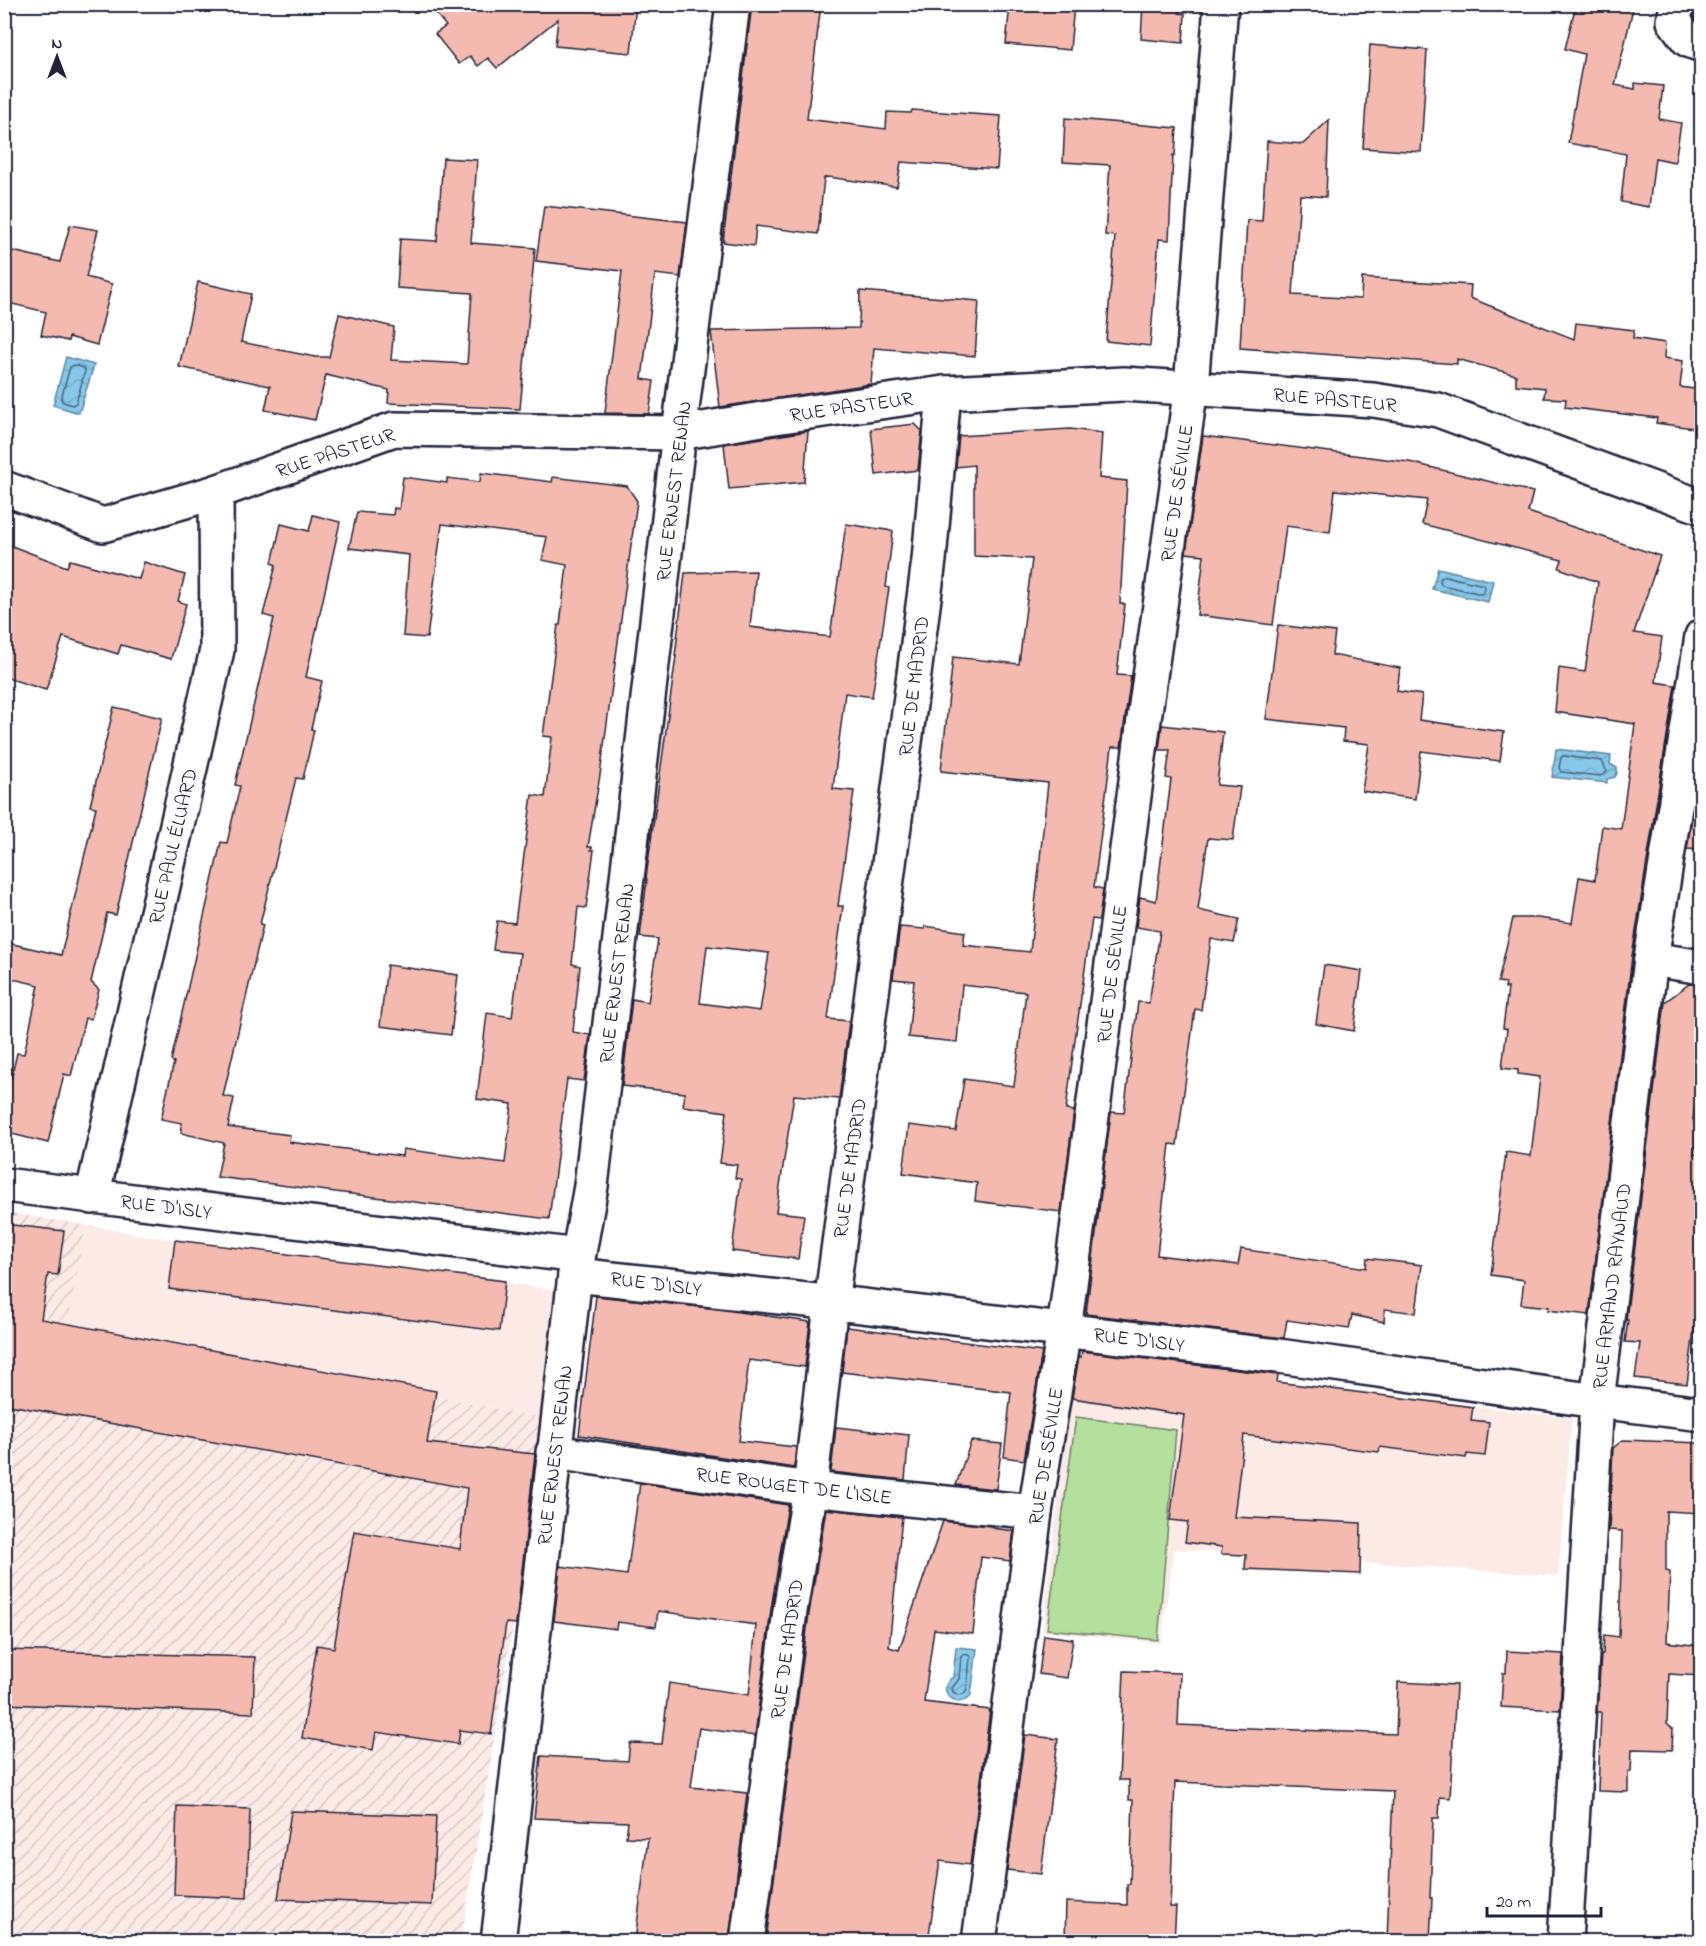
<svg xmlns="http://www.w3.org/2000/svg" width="1706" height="1946" font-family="'Indie Flower',sans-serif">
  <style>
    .built { fill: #fceae7 }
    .industrial { fill: url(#industrial-furrows) }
    .green { fill: #b5df9c; stroke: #6c806c; stroke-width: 1.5 }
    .water { fill: url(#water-waves); stroke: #5f86a3; stroke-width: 1.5 }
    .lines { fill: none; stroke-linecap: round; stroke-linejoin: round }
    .shore { stroke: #4a6480; stroke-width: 1.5 }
    .building { fill: #f4baaf; stroke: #22223b; stroke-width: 1.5; fill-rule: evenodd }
    .minor-casing { stroke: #22223b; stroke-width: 38 }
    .minor { stroke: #fff; stroke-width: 33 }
    .labels { text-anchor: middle; stroke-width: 4.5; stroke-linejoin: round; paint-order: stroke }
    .street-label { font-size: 20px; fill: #22223b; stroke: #fff }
  </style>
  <defs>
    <pattern id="industrial-furrows" width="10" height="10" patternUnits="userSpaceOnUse" patternTransform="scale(1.5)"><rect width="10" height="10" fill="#fceae7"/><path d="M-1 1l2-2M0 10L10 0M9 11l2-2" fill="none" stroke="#d8c8c7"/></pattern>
    <pattern id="water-waves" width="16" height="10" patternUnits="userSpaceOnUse" patternTransform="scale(1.5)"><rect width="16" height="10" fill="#87c8e8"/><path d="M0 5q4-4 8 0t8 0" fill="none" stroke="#74acc8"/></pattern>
  </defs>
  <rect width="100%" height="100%" fill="#fff"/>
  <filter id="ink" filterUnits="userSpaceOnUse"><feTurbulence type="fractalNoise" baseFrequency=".0167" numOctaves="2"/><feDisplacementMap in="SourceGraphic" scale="12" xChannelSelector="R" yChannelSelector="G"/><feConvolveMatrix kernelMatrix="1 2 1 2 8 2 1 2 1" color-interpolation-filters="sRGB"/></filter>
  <g filter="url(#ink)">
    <g class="built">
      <polygon points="86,1225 149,1236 465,1277 554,1290 547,1419 67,1322"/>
      <polygon points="1076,1351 1149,1366 1572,1418 1558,1576 1174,1549 1161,1643 1042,1631"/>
    </g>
    <polygon class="industrial" points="4,1212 86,1225 68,1322 547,1419 461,1941 216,1942 5,1935"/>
    <polygon class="green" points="1076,1417 1176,1430 1158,1640 1047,1629"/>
    <g class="water">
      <polygon points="66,357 94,365 79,413 53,405"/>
      <polygon points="1438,568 1493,581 1488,602 1432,589"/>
      <polygon points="1556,749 1611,756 1610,764 1617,768 1617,773 1615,777 1607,779 1607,783 1552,777"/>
      <polygon points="956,1647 977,1649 971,1695 967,1699 957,1702 948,1696 945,1688 949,1680 953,1677"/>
    </g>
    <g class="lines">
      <g class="shore">
        <polygon points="73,365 84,368 85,371 76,403 73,405 63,402 61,399 70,367"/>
        <polygon points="1445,576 1484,585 1485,587 1484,592 1481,594 1442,585 1440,582 1441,578"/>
        <polygon points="1563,756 1602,761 1607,772 1601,776 1561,772 1559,768 1561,758"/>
        <polygon points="963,1654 969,1655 970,1657 967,1689 964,1694 958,1695 953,1692 952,1688 959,1679 961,1657"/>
      </g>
    </g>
    <g class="building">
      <polygon points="428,4 636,4 631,53 555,46 558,19 497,68 488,58 478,66 470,56 459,64 435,34 446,26"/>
      <polygon points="752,4 821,4 807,119 886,129 887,112 911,113 912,110 1001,116 997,169 901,162 897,187 828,177 824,178 818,234 756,226 754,246 723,242"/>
      <polygon points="1010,4 1074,4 1070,50 1006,44"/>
      <polygon points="1143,4 1179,4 1179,13 1185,14 1183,43 1141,39"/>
      <polygon points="1576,4 1634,4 1615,85 1635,89 1635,83 1663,86 1659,119 1681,123 1675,162 1655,158 1649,207 1621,202 1626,154 1568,143 1584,54 1565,49"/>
      <polygon points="1370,45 1427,50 1421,152 1363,148"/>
      <polygon points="1065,118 1177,128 1175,155 1173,155 1169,240 1159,239 1150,346 1106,341 1115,236 1105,235 1110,165 1063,162"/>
      <polygon points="1329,120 1326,197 1300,195 1293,295 1361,299 1362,278 1471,285 1470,298 1574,339 1576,323 1634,330 1633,338 1665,343 1664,358 1683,361 1680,387 1701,390 1701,429 1656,423 1657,418 1565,407 1566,399 1544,398 1545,388 1516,385 1516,375 1457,359 1457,364 1240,348 1247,220 1262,221 1267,141 1303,144"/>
      <polygon points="443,158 477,160 471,243 535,248 520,409 388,403 389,390 326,375 315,420 265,410 270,386 179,367 198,282 251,294 241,342 315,357 329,357 339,314 394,327 391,360 467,364 472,293 397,288 400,239 437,241"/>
      <polygon points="544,206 687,222 680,277 655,274 642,379 654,381 649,414 605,413 622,271 536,261"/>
      <polygon points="70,225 98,230 86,277 112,284 97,345 69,337 68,341 41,335 46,312 4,302 4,249 60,262"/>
      <polygon points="860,291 979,301 975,356 874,348 871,384 720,407 711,331 859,328"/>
      <polygon points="915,424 922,431 918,470 876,475 871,429"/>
      <polygon points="1070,429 1102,433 1099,478 1127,481 1120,604 1125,604 1117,675 1131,676 1121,747 1112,747 1094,887 1103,889 1099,920 1092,919 1073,1054 1066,1110 1074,1111 1061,1212 975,1201 977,1183 903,1173 909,1125 956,1131 964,1079 1014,1086 1026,992 962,985 957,1042 908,1037 914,981 893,979 900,927 925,929 925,926 965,932 963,945 1030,952 1048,783 941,771 953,657 1019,664 1032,559 974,556 974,465 956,467 959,436"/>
      <polygon points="808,431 804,482 729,489 724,444"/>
      <polygon points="1203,436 1409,462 1533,492 1528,512 1660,556 1634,633 1662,637 1656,682 1675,685 1632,956 1589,1315 1548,1310 1549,1307 1521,1304 1524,1280 1491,1275 1506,1152 1531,1156 1540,1077 1518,1074 1518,1070 1502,1068 1507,1029 1503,1028 1508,988 1505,988 1506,983 1498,982 1513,918 1538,918 1572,923 1579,877 1595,880 1602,826 1621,829 1635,724 1555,712 1559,668 1585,672 1598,582 1559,568 1562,560 1422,524 1427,500 1335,490 1330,532 1286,526 1273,625 1197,615 1204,555 1186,553"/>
      <polygon points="481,473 552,482 553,477 627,486 637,501 600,775 588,847 592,847 591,850 594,850 591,872 586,908 578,907 572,964 580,966 573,1032 590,1035 584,1081 567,1079 549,1219 217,1177 224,1143 181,1133 182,1123 161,1119 174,1062 171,1061 221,842 227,843 240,786 235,785 274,618 263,615 276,565 272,563 281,524 309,531 313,515 340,522 306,677 322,681 311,729 314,730 303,779 296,778 260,924 263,925 223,1096 234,1098 228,1127 290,1135 289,1142 402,1156 403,1149 505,1163 512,1104 477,1099 487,1013 512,1017 520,953 493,950 497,921 515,923 532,795 545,797 552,737 543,736 558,625 560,625 567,565 542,560 547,537 442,524 427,638 403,636 409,555 349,548 357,512 393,515 394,508 399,509 403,477 447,483 447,478 480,482"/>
      <path d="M846,524L893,531L886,587L889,588L872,697L845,693L833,789L854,791L838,906H843L828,1019L849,1021L839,1099L794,1095L776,1212L804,1215L798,1259L732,1251L741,1179L735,1178L737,1165L720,1163L727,1112L683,1106L685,1093L622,1086L632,999L648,1002L658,939L640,937L647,879L646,878L676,656H675L685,573L756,571L750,627L830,637ZM707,946L769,953L760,1011L700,1003Z"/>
      <polygon points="4,543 67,567 70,560 139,579 144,562 185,575 178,601 186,604 171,659 121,645 118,654 63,637 46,690 4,677"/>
      <polygon points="1278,625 1335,632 1332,655 1400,668 1397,691 1422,695 1419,720 1504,732 1500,761 1421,751 1415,799 1362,791 1369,744 1343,741 1344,728 1266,719"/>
      <polygon points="114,707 162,718 116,915 107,913 91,982 99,990 91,1019 85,1018 71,1076 64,1074 48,1143 4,1132 4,1077 11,1079 17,1053 24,1054 39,985 4,977 4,942 61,955 96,807 90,806"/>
      <polygon points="1162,725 1223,732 1217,785 1240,787 1233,840 1208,838 1198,910 1239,919 1234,943 1211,939 1201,1010 1195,1009 1177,1145 1170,1144 1157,1255 1238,1265 1241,1249 1366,1268 1367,1258 1422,1265 1416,1313 1385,1309 1384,1322 1352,1315 1349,1329 1287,1320 1284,1338 1086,1314 1111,1112 1124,1113 1138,1002 1149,1003 1160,931 1136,927 1140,897 1156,901 1171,779 1166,778 1170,750 1159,750"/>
      <polygon points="1701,759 1701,850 1687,849"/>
      <polygon points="387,965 458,975 451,1035 380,1026"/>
      <polygon points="1324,965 1362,971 1354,1031 1316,1024"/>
      <polygon points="1689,984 1701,985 1701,1061 1693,1120 1699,1121 1694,1154 1701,1155 1701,1278 1687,1384 1635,1378 1640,1343 1625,1342 1628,1320 1626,1320 1665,1002"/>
      <polygon points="4,1224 64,1231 58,1275 48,1274 41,1319 436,1391 427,1443 535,1454 516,1624 506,1623 491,1734 460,1730 458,1744 376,1732 373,1750 302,1738 317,1645 334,1648 354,1531 460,1549 467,1488 4,1404"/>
      <polygon points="175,1240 505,1281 499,1331 169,1289"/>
      <polygon points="596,1296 710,1308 810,1322 805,1367 749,1360 739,1441 796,1447 794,1468 579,1435"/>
      <polygon points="847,1327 1042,1352 1024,1460 1004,1457 1011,1392 842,1372"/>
      <polygon points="1082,1351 1278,1375 1277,1382 1473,1407 1471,1420 1489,1422 1485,1456 1467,1454 1466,1458 1380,1447 1379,1452 1244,1435 1234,1517 1361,1523 1360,1574 1245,1569 1246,1555 1221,1554 1222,1547 1185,1542 1188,1522 1170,1520 1184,1415 1072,1398 1079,1356 1081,1357"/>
      <polygon points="836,1427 909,1435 905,1480 831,1472"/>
      <polygon points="1623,1440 1701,1443 1701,1513 1666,1511 1666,1571 1670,1572 1667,1642 1701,1646 1701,1676 1669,1674 1667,1724 1673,1729 1672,1750 1632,1749 1631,1772 1628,1772 1628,1792 1598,1791 1601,1712 1597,1712 1601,1655 1603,1655 1604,1635 1619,1637 1622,1531 1609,1530 1613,1448"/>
      <polygon points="971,1441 1002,1444 996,1489 956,1485"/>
      <polygon points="640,1483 788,1505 771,1609 755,1736 699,1728 691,1787 747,1793 729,1941 635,1941 648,1838 626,1837 628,1822 534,1818 541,1756 628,1761 630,1743 662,1744 669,1683 749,1695 756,1625 658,1611 656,1627 617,1622 616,1629 554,1621 560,1566 627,1575"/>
      <polygon points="826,1509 902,1517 889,1647 899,1650 943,1521 992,1526 992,1528 1014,1531 1010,1561 981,1557 973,1634 934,1629 924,1702 990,1710 970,1865 940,1861 928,1941 766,1940 809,1614"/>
      <polygon points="1044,1635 1073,1639 1067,1678 1039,1674"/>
      <polygon points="4,1650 255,1657 253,1713 4,1704"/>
      <polygon points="1507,1651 1563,1654 1560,1710 1501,1707 1503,1673 1506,1673"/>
      <polygon points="1124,1671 1180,1673 1178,1725 1396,1734 1398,1682 1456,1685 1450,1798 1440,1797 1439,1818 1433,1818 1430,1898 1432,1898 1430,1941 1387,1941 1393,1791 1175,1782 1170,1907 1176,1907 1174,1941 1065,1941 1066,1902 1127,1905 1127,1884 1130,1884 1133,1800 1129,1800 1129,1780 1119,1780"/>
      <polygon points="1025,1735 1058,1739 1041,1874 1007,1870"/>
      <polygon points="177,1806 250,1809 247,1898 174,1895"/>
      <polygon points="291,1811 436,1816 432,1905 278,1899"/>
    </g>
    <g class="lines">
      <g class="minor-casing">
        <g id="minor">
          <polyline points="1677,4 1674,21 1688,40 1702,45"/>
          <polyline points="4,488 103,525 216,492 394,429 679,433 768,418 944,393 1124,384 1373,400 1438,410 1702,507"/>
          <polyline points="1651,959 1702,967"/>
          <polyline points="4,1185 578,1256"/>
          <polyline points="92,1197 217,650 216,492"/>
          <polyline points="575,1275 863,1306 1286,1357 1597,1401 1702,1414"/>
          <polyline points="553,1452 810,1489 1035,1512"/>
          <polyline points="498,1942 575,1275 591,1186 679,433 733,4"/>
          <polyline points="747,1942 790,1611 810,1489 831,1304 929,560 944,393"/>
          <polyline points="979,1942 1035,1512 1064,1330 1145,712 1191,387 1221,4"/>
          <polyline points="1565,1942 1597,1401 1651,959 1702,636"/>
        </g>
      </g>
      <use href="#minor" class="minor"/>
    </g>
  </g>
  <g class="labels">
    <g class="street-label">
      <text transform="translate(1335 399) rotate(5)" y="7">RUE PASTEUR</text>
      <text transform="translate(851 406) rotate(-8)" y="7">RUE PASTEUR</text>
      <text transform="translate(335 452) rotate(-18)" y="7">RUE PASTEUR</text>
      <text transform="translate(673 491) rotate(-83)" y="7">RUE ERNEST RENAN</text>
      <text transform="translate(1176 493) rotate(-82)" y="7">RUE DE SÉVILLE</text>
      <text transform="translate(913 686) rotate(-83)" y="7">RUE DE MADRID</text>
      <text transform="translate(172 846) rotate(-77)" y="7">RUE PAUL ÉLUARD</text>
      <text transform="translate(616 973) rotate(-83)" y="7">RUE ERNEST RENAN</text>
      <text transform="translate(1111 974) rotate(-83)" y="7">RUE DE SÉVILLE</text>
      <text transform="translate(849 1168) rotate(-82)" y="7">RUE DE MADRID</text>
      <text transform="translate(166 1206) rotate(7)" y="7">RUE D'ISLY</text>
      <text transform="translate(656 1283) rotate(7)" y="7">RUE D'ISLY</text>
      <text transform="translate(1611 1286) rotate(-83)" y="7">RUE ARMAND RAYNAUD</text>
      <text transform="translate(1139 1339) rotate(7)" y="7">RUE D'ISLY</text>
      <text transform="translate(554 1455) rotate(-83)" y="7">RUE ERNEST RENAN</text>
      <text transform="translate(1045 1456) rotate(-81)" y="7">RUE DE SÉVILLE</text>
      <text transform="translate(794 1485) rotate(7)" y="7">RUE ROUGET DE L'ISLE</text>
      <text transform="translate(786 1649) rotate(-82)" y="7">RUE DE MADRID</text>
    </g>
  </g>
  <rect width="1706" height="1946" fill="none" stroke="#fff" stroke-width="24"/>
  <rect x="12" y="12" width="1682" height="1922" fill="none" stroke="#22223b" stroke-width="2" filter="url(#ink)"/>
  <g transform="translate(57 57)" stroke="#ffffff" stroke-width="4.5" paint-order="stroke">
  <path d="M0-4.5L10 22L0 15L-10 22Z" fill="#22223b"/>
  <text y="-9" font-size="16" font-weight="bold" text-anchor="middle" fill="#22223b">N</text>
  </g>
  <path d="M1487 1907v9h114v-9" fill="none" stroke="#22223b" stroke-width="3"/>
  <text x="1496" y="1907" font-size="18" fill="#22223b" stroke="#ffffff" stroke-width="4.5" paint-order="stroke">20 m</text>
</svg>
